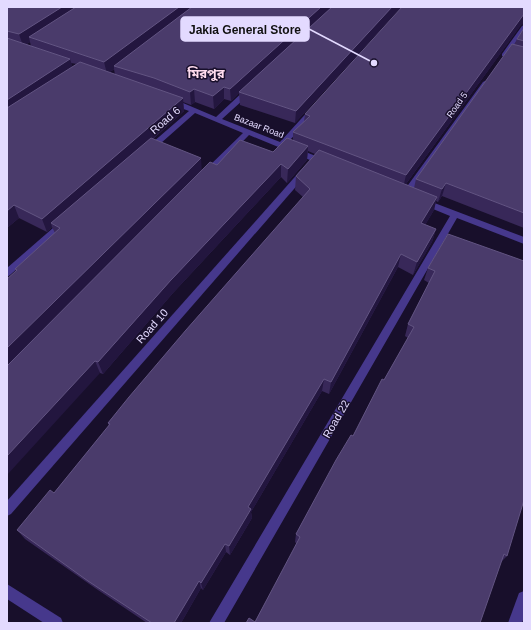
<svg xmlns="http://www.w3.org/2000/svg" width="531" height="630" font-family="Helvetica,'Noto Sans Bengali',sans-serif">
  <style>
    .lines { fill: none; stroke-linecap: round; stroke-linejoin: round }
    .street { fill: #46388c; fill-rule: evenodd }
    .wall { fill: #382859; fill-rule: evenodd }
    .shaded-wall { fill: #23163f }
    .building { fill: #4a3b6b; stroke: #625482 }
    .labels { text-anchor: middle; stroke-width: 3; stroke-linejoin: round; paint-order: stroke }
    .far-street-label { font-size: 9px; fill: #e3daff; stroke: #180f2b }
    .street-label { font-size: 11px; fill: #e3daff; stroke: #180f2b }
    .far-district-label { font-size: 13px; font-weight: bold; fill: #ffdcee; stroke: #180f2b }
    .leader { fill: none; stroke: #e3daff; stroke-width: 1.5 }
    .callout-dot { fill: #e3daff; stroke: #180f2b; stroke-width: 1.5 }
    .callout { fill: #e3daff; stroke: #e3daff; stroke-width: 1.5 }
    .callout-label { font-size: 12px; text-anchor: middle; font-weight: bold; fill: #111 }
  </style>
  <rect width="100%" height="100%" fill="#180f2b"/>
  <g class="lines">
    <g class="street">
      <polygon points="524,25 524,31 506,56 502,56 502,54 522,26"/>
      <polygon points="485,81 489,83 409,196 403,196 402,194 403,192 483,82"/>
      <polygon points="247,88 253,88 254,90 222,119 280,142 311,108 317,108 317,112 286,144 328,161 328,165 322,165 249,135 210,175 204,175 204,171 243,133 195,113 152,151 149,151 145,149 189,111 170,104 170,100 176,100 216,117"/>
      <polygon points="304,169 308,172 307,174 11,514 7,516 7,501 301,170"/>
      <polygon points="424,199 524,237 524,244 457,218 224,623 209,623 450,216 421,204 420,202 421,200"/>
      <polygon points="64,220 68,223 67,225 10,275 7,277 7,268 61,221"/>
      <polygon points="7,584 61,618 63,623 44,623 7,599"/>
      <polygon points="524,591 524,617 522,623 508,623 519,593"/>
    </g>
  </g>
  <g class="wall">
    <path d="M7,7H401L295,123L240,105L239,93L231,101L224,99L214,109L195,102L191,105L183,102L184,111L153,139L202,170L217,165L273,152L293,140V132L304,122L305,114L521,25L406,184L414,188L416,179L514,45L517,39L524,28V228L442,196L438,202L436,201L434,210L425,225L436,229L432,242L413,275L398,267L329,394L322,391L251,512L252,518L230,555L226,552L203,590L201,588L181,623H147L95,588L25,539L17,530L54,493L109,426L108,423L303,197L295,190L296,176L315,154L308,151L307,160L287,183L281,177L173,293L103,374L100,373L16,271L15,269L55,233L52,227L47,232L19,218L7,228ZM30,42L31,46L26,44ZM71,63L77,64L72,67ZM114,69L115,75L109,72L113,70Z"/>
    <polygon points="524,261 507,556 502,561 255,622 297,544 295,542 296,534 353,436 384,380 408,338 405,336 408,324 429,283 424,280 428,268"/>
  </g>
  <g class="shaded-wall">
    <polygon points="62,7 84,7 29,37 30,42 23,46 19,34"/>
    <polygon points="179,7 196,7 114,66 114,69 107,74 104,62"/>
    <polygon points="321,7 333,7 239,92 239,93 231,101 230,89"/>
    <polygon points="392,7 401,7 295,123 296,111"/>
    <polygon points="524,14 524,24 521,25 403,188 406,175"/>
    <polygon points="70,59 74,71 7,116 7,100"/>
    <polygon points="224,87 224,99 214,109 213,96"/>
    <polygon points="194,89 195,102 191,105 190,92"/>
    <polygon points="183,98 184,111 55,225 51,223 52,227 47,232 42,219"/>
    <polygon points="308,146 307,160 287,183 288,169"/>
    <polygon points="201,158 202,172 7,367 7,348"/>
    <polygon points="281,164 281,177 173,293 103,374 98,362 171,280"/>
    <polygon points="446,183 442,196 438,202 442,189"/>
    <polygon points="437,197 434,210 418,237 421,223"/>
    <polygon points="14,205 19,218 7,228 7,211"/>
    <polygon points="436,229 432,242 413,275 417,262"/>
    <polygon points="401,254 398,267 329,394 331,382"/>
    <polygon points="95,361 100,373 7,475 7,456"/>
    <polygon points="324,379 322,391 251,512 252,518 230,555 229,546 248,507"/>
    <polygon points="225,544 226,552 203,590 201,583"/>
    <polygon points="199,581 201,588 181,623 174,623"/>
  </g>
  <g class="building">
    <polygon points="7,7 62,7 19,34 7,31"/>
    <polygon points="76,7 179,7 104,62 29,37"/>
    <polygon points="192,7 321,7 230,89 224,87 213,96 194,89 190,92 154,78 114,66"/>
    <polygon points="332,7 392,7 296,111 239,92"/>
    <polygon points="402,7 524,7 524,14 406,175 293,132 310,116 305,114"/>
    <polygon points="524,28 524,41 517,39"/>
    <polygon points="7,38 70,59 7,100"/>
    <polygon points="512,44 524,47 524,213 446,183 442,189 416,179"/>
    <polygon points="80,62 183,98 42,219 14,205 7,211 7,108"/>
    <polygon points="151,138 201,158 7,348 7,279 17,270 15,269 60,228 51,223"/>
    <polygon points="287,138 308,146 288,169 281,164 171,280 98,362 95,361 7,456 7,366 210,162 217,165 240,140 273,152"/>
    <polygon points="319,150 437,197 421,223 436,229 417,262 401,254 331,382 324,379 248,507 251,509 229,546 225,544 201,583 199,581 174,623 152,623 88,581 17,530 50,490 54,493 110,424 108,423 129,397 186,330 310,189 296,176"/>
    <polygon points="448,234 524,261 524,500 507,556 504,554 480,623 246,623 249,618 255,622 300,537 296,534 336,460 351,435 353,436 382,379 384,380 414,327 408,324 435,271 428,268"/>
  </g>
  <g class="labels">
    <g class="far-street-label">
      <text transform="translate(457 105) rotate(-55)" y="3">Road 5</text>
      <text transform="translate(259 126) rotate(21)" y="3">Bazaar Road</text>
    </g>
    <g class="street-label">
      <text transform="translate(165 120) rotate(-41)" y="4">Road 6</text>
      <text transform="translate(152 326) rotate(-49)" y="4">Road 10</text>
      <text transform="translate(336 419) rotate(-60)" y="4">Road 22</text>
    </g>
    <g class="far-district-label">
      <text x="206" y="78">মিরপুর</text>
    </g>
  </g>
  <path class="leader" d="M374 63L309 29"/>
  <circle class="callout-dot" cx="374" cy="63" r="4"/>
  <rect class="callout" x="181" y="17" width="128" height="24" rx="4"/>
  <g class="callout-label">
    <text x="245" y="34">Jakia General Store</text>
  </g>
  <rect width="531" height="630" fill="none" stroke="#e3daff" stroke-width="16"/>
</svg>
